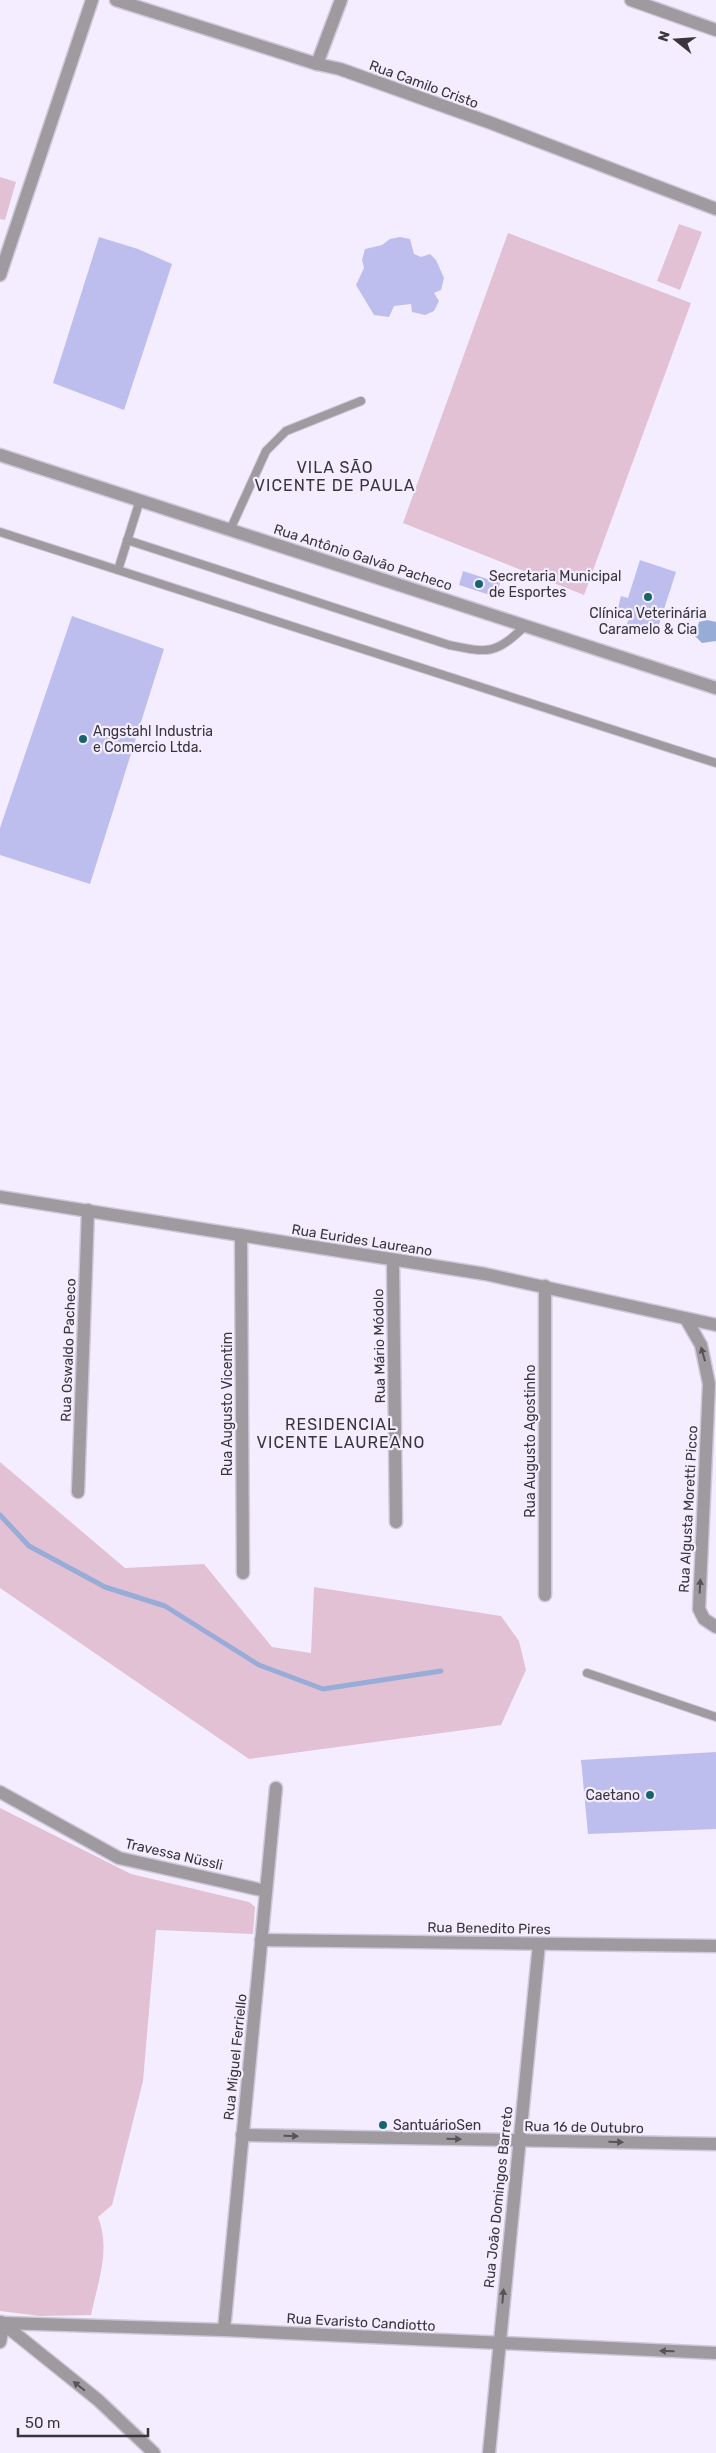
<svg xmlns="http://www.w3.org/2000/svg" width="716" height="2453" font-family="Rubik,sans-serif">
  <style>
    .green { fill: #e2c1d4 }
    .water { fill: #98acd8 }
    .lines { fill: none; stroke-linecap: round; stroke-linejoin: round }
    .stream { stroke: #98acd8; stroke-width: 5 }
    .building { fill: #bebeee }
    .service-casing { stroke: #cec8d8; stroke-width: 10 }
    .minor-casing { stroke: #cec8d8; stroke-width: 15 }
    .service { stroke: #9f99a0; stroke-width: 8 }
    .minor { stroke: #9f99a0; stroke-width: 12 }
    .oneway { fill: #57535a }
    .poi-dot { fill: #18646e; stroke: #f4edff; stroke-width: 2 }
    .labels { text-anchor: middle; stroke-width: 4.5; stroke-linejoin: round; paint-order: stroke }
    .street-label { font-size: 14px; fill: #38353c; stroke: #f4edff }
    .poi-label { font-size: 14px; fill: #38353c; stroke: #f4edff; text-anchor: start }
    .quarter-label { font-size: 16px; letter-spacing: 1px; fill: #38353c; stroke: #f4edff }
  </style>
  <rect width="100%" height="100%" fill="#f4edff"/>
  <g class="green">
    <polygon points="0,177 16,182 5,220 0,219"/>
    <polygon points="679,224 702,232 680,290 657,281"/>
    <polygon points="508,233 691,303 584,595 403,523"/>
    <polygon points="0,1462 125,1568 204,1564 272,1647 311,1653 314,1587 501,1616 519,1641 526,1670 501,1725 249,1759 0,1588"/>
    <path d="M0,1808L131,1874L249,1902L255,1907L253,1934L156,1930L143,2081L112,2205L98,2217C111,2250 98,2281 91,2315L40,2316L0,2311Z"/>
  </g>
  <polygon class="water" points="707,620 716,622 716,641 702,643 695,636 699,622"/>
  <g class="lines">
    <polyline class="stream" points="0,1515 29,1546 105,1587 165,1606 259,1665 323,1689 441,1671"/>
  </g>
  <g class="building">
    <polygon points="99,237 138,249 172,264 124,410 53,383"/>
    <polygon points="400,237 410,239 414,254 421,257 430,254 436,260 444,278 441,290 434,293 439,301 434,311 425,315 412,312 411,304 394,306 389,317 374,315 356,285 364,268 362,260 365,249 382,245 390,239"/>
    <polygon points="640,560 676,572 656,634 627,624 631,612 618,608 621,596 628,598"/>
    <polygon points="463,571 500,583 496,597 459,585"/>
    <polygon points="72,616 164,649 90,884 0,855 0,828"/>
    <polygon points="716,1752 716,1829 588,1834 581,1760"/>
  </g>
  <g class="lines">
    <g class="service-casing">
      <g id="service">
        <polyline points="230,530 266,451 286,431 361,401"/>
        <polyline points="0,532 716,763"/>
        <path d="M127,540L449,645C488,653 495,655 525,626"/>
        <polyline points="118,570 140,500"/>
        <polyline points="587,1673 716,1717"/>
      </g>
    </g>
    <g class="minor-casing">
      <g id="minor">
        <polyline points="116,0 317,64 340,69 491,123 716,209"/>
        <polyline points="631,0 716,30"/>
        <polyline points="317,64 341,0"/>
        <polyline points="0,275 92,0"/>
        <polyline points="0,455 716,688"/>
        <polyline points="0,1197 485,1274 716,1325"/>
        <polyline points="241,1235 243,1573"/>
        <polyline points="393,1261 396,1522"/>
        <polyline points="545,1286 545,1595"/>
        <polyline points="686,1319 701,1345 709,1384 699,1609 704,1619 716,1627"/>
        <polyline points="78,1492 88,1210"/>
        <polyline points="0,1792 119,1858 266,1891"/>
        <polyline points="261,1940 716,1946"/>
        <polyline points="242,2135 716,2144"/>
        <polyline points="1,2322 98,2400 154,2453"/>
        <polyline points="4,2323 224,2330 716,2353"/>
        <polyline points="224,2330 276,1788"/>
        <polyline points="0,2342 4,2323"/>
        <polyline points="489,2453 539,1944"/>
      </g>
    </g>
    <use href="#service" class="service"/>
    <use href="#minor" class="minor"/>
  </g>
  <defs><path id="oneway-solid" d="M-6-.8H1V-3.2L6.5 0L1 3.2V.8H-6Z" transform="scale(1.25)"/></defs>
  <g class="oneway">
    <use href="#oneway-solid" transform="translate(703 1354) rotate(-106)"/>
    <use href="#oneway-solid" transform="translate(700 1586) rotate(-87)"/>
    <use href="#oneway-solid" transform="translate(291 2136) rotate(1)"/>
    <use href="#oneway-solid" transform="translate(454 2139) rotate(1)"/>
    <use href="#oneway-solid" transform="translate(616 2142) rotate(1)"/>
    <use href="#oneway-solid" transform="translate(503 2296) rotate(-85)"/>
    <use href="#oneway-solid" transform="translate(667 2351) rotate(-178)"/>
    <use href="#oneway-solid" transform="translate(79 2386) rotate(-142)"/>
  </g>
  <g class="poi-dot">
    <circle cx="479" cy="584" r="5"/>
    <circle cx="648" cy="597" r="5"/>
    <circle cx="83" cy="739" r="5"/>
    <circle cx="650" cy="1795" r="5"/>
    <circle cx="383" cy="2125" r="5"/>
  </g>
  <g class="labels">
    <g class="street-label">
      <text transform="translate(424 84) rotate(20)" y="5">Rua Camilo Cristo</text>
      <text transform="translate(363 557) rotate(18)" y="5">Rua Antônio Galvão Pacheco</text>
      <text transform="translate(362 1240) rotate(9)" y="5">Rua Eurides Laureano</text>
      <text transform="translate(379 1346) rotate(-91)" y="5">Rua Mário Módolo</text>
      <text transform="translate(68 1350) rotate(-88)" y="5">Rua Oswaldo Pacheco</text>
      <text transform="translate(227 1404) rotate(-90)" y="5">Rua Augusto Vicentim</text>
      <text transform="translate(530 1441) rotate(-90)" y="5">Rua Augusto Agostinho</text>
      <text transform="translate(688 1509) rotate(-87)" y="5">Rua Algusta Moretti Picco</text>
      <text transform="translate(174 1854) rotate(13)" y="5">Travessa Nüssli</text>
      <text transform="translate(489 1928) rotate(1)" y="5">Rua Benedito Pires</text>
      <text transform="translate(235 2057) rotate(-84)" y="5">Rua Miguel Ferriello</text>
      <text transform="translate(584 2127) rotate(1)" y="5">Rua 16 de Outubro</text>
      <text transform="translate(498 2197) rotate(-84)" y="5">Rua João Domingos Barreto</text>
      <text transform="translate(361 2322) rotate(3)" y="5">Rua Evaristo Candiotto</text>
    </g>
    <g class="poi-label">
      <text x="489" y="581">Secretaria Municipal<tspan x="489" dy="16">de Esportes</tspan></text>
      <text x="648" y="618" text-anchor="middle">Clínica Veterinária<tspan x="648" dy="16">Caramelo &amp; Cia</tspan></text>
      <text x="93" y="736">Angstahl Industria<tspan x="93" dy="16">e Comercio Ltda.</tspan></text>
      <text x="640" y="1800" text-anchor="end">Caetano</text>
      <text x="393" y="2130">SantuárioSen</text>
    </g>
    <g class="quarter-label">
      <text x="335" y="473">VILA SÃO<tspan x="335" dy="18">VICENTE DE PAULA</tspan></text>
      <text x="341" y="1430">RESIDENCIAL<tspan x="341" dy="18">VICENTE LAUREANO</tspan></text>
    </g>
  </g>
  <g transform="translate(676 40) rotate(287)" stroke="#f4edff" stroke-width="4" paint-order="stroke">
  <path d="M0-4L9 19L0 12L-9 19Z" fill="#38353c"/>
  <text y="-8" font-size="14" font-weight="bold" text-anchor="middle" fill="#38353c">N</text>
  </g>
  <path d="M18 2428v8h130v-8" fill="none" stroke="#38353c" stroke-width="2.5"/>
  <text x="25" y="2428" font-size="15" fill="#38353c" stroke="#f4edff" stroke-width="4" paint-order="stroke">50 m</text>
</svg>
